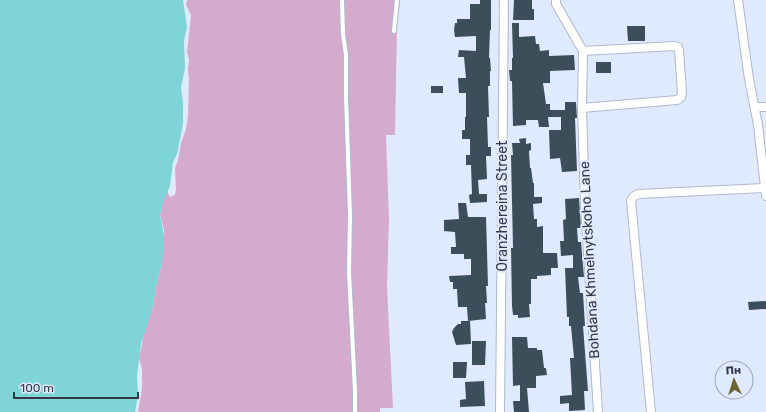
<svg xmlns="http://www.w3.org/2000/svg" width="766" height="412" font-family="Rubik,sans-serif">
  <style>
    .green { fill: #d5abcd }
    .water { fill: #7fd4d7 }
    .building { fill: #3b4e59 }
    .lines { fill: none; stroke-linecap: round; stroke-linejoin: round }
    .lane-casing { stroke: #afb8cc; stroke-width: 6 }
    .street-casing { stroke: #afb8cc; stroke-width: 10 }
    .lane { stroke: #fff; stroke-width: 4 }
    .street { stroke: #fff; stroke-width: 8 }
    .labels { text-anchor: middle; stroke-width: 4; stroke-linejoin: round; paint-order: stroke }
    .street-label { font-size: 14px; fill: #353840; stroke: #e0eaff }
  </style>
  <rect width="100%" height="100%" fill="#e0eaff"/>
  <polygon class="green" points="187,0 400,0 397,26 395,135 386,135 389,219 387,287 393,408 380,408 380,412 138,412 142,388 142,368 139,359 144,333 152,310 157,282 162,263 164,231 160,215 163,202 167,191 170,197 175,195 176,190 175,168 178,160 181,143 186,129 188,115 189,79 188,70 189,59 187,52 191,15 186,5"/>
  <polygon class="water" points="0,0 183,0 187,27 184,41 185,69 181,87 183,103 183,124 177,154 173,162 170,186 163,202 160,215 164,236 162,263 157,282 152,310 141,344 137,376 138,396 135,412 0,412"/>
  <g class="building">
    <polygon points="480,0 491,0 491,30 490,30 489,58 490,58 491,71 490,71 490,86 488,86 489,117 487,117 488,147 491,147 491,156 486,156 487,179 478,180 479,194 487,194 487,202 470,203 469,195 472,194 471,165 466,165 466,155 470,155 470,139 462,139 462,130 465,130 465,117 466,117 466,93 459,93 458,78 466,78 464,57 458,57 459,50 476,51 476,36 455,37 454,30 455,23 457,23 457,19 470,19 470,4 480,4"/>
    <polygon points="514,0 532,0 532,9 534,9 534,20 513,20"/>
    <polygon points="512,23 519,23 519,37 535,36 536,44 539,44 540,51 549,50 549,56 574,55 575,70 550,71 550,83 543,83 546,104 550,104 550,110 565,110 565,102 576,102 577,118 575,118 577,171 562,172 560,158 550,159 549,130 561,130 561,117 548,117 549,127 539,127 538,120 526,120 526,125 513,126 512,81 510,81 509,70 512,70 512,58 513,58"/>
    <polygon points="627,26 645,26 645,41 628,41"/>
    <rect x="596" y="62" width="15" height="11"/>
    <rect x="431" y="86" width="12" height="7"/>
    <polygon points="526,138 526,144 531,143 531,150 529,151 530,168 531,168 533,183 534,183 534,197 542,197 542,203 533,204 534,219 537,219 537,227 543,226 543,253 557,253 558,268 551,268 551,275 537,276 537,279 531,279 531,304 529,304 530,317 518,318 518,315 513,315 512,306 511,248 513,248 511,155 513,155 512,143 520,143 519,139"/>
    <polygon points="579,198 581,228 577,228 578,242 581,242 584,277 578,277 580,293 583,293 585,326 583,326 588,391 584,391 585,410 569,411 569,403 560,404 560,396 572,395 570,358 574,358 571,326 569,326 569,317 567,317 565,268 573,268 573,255 561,256 560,241 564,241 563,220 566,219 565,199"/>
    <polygon points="458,203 466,203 468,217 486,217 488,286 486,286 487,303 485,303 486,319 468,321 467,307 458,307 457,289 453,289 453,282 450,282 449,276 471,275 471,259 464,259 464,254 451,254 451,247 456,247 455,232 444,231 444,220 459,219"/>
    <polygon points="766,301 766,309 749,310 748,302"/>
    <polygon points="461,321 470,321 471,344 456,345 452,332 454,328 458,324 461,324"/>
    <polygon points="512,337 527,337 528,348 537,348 537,350 542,350 544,368 546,368 547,375 536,376 536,388 527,388 529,412 514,412 513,401 520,401 520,385 513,386"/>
    <polygon points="472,341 486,341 485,365 472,365"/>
    <polygon points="453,362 467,362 466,378 453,378"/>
    <polygon points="484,381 485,406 460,407 460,400 466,399 465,382"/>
  </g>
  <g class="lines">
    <g class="lane-casing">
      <g id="lane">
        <polyline points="342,0 343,34 346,55 346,97 350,215 349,272 355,391 355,412"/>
        <polyline points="394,31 397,0"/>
      </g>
    </g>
    <g class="street-casing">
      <g id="street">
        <polyline points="556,0 556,4 583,51 582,108 585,205 598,412"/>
        <polyline points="738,0 749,79 758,125 766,196"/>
        <polyline points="756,107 766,107"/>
        <polyline points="582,108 677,100 681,97 682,93 679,50 678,47 674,46 583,51"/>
        <polyline points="500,412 504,0"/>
        <polyline points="651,412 631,201 633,197 638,194 765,188"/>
      </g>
    </g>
    <use href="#lane" class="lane"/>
    <use href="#street" class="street"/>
  </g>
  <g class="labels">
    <g class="street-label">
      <text transform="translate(502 206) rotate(-90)" y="5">Oranzhereina Street</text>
      <text transform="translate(589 260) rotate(-93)" y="5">Bohdana Khmelnytskoho Lane</text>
    </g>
  </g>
  <g transform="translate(734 380) rotate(356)"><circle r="19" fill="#e0eaff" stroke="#9ca3b3"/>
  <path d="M0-3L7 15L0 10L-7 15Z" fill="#6e6431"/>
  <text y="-6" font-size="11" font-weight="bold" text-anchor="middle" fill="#353840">Пн</text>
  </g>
  <path d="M14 392v6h124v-6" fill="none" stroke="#353840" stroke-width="2"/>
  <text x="20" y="392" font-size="12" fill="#353840" stroke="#e0eaff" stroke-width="3" paint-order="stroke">100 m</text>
</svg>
